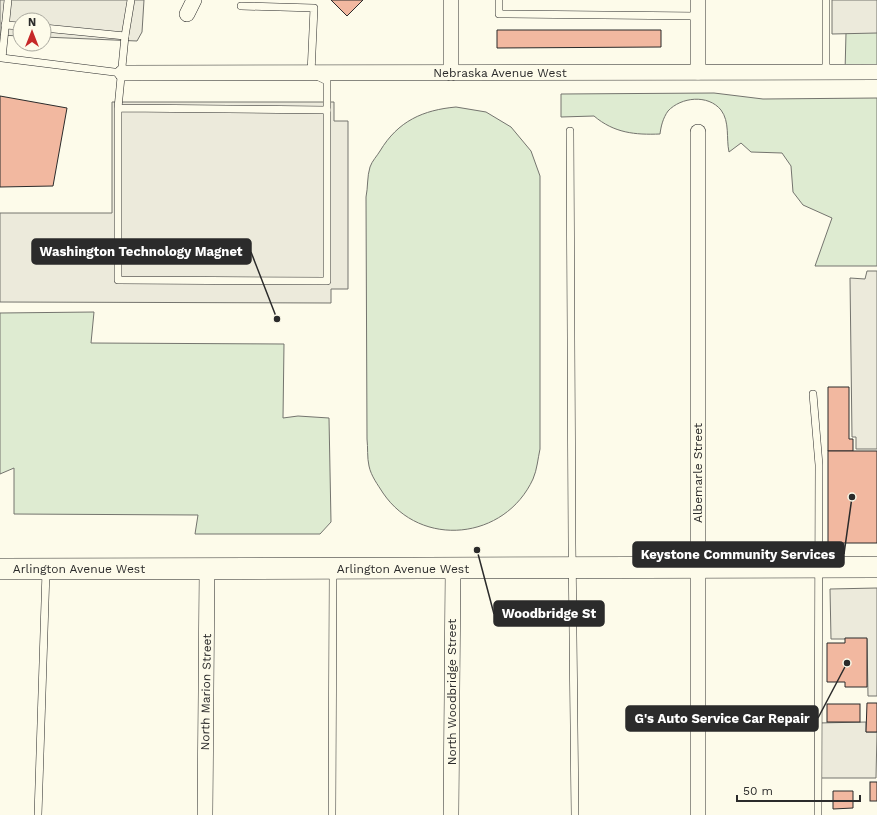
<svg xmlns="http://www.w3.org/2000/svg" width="877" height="815" font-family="'Work Sans',sans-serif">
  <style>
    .green { fill: #deebd1; stroke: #74746e }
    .parking { fill: #eceadb; stroke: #74746e }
    .building { fill: #f2b8a0; stroke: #2b2b2b }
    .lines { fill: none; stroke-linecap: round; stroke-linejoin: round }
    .lane-casing { stroke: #2b2b2b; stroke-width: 8 }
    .street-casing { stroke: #2b2b2b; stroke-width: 16 }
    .secondary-casing { stroke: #2b2b2b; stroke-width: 22 }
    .lane { stroke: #fdfbea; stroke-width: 7 }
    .street { stroke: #fdfbea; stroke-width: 15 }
    .secondary { stroke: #fdfbea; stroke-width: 21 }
    .labels { text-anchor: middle; stroke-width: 3; stroke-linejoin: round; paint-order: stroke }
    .street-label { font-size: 12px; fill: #2b2b2b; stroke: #fdfbea }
    .leader { fill: none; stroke: #2b2b2b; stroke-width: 1.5 }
    .callout-dot { fill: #2b2b2b; stroke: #fdfbea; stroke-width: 1.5 }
    .callout { fill: #2b2b2b; stroke: #2b2b2b; stroke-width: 1.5 }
    .callout-label { font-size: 13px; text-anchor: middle; font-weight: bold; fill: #fff }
  </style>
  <rect width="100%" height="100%" fill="#fdfbea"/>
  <g class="green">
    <polygon points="877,32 877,72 845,72 846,33"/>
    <path d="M714,93L763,99L877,98V266H815L832,218L803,205L793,192L791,166L782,153L751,152L741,143L729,152C726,138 730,122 721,110C708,94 681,97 668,111C663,118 661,126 660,134C635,135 614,133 594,116L561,117V94Z"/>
    <path d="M456,107L486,112L511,127L531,151L540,176V449C538,458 537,470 533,479C505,540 421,549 383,493C378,485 371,476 369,466C367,458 368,447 367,439L366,197C368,188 367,176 370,167C372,161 377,156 380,151C398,121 423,110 456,107Z"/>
    <polygon points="94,312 91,343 284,344 283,418 298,416 329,418 331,522 320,534 195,534 198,515 14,514 14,468 0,474 0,313"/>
  </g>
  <g class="parking">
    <polygon points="0,0 144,0 142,32 137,41 44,37 44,20 20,20 20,36 0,35"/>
    <polygon points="832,0 877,0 877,33 832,34"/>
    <polygon points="112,102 334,102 334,121 348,121 348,289 331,289 331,303 0,302 0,213 112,213"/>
    <polygon points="867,271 877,271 877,449 856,449 856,437 852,437 850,278 865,279"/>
    <polygon points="877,588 877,696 868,696 867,639 831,639 830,589"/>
    <polygon points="866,722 866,732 877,732 876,778 818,778 818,723"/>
  </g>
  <g class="building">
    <polygon points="331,0 363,0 347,16"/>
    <polygon points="497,30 661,30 661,47 497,48"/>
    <polygon points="0,96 67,108 53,186 0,187"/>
    <polygon points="828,387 849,387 849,439 853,439 853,451 828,451"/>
    <rect x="828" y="451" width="49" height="92"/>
    <polygon points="845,638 867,638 867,687 845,687 845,682 827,682 827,643 845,643"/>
    <polygon points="867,703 877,703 877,732 866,732"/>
    <rect x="827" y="704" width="33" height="18"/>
    <rect x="870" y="782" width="7" height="19"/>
    <polygon points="833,791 853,791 853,808 833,809"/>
  </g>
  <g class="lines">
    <g class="lane-casing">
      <g id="lane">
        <polyline points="8,0 2,58 122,73"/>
        <polyline points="499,0 499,14 698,16"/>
        <polyline points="826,0 826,72"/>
        <polyline points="241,6 314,8 311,73 327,81 327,110"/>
        <polyline points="5,25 20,26"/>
        <polyline points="44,28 125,36"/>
        <polyline points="118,108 327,110 327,281 118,280 118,108 125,36 131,0"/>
        <polyline points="570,131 572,544 575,815"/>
        <polyline points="813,394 819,465 818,815"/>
        <polyline points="38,815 46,571"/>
        <polyline points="332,815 333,569"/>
      </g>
    </g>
    <g class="street-casing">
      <g id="street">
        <polyline points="451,0 451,73"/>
        <polyline points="698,0 698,72"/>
        <polyline points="187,14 194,0"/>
        <polyline points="122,73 877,72"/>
        <polyline points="698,132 698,815"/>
        <polyline points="205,815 207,569"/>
        <polyline points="451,815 453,569"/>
      </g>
    </g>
    <g class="secondary-casing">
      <polyline id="secondary" points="0,569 877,567"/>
    </g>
    <use href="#lane" class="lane"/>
    <use href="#street" class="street"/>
    <use href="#secondary" class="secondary"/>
  </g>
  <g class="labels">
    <g class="street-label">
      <text x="500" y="77">Nebraska Avenue West</text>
      <text transform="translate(698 473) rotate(-90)" y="4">Albemarle Street</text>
      <text x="79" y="573">Arlington Avenue West</text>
      <text x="403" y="573">Arlington Avenue West</text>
      <text transform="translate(206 692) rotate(-89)" y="4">North Marion Street</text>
      <text transform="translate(452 692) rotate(-90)" y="4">North Woodbridge Street</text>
    </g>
  </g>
  <path class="leader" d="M277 319L251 252M852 497L844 554M477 550L494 614M847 663L818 718"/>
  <g class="callout-dot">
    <circle cx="277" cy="319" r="4"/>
    <circle cx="852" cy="497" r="4"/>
    <circle cx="477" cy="550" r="4"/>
    <circle cx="847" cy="663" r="4"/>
  </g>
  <g class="callout">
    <rect x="32" y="239" width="219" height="25" rx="4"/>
    <rect x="633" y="542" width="211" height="25" rx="4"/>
    <rect x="494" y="601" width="110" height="25" rx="4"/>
    <rect x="626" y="706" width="192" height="25" rx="4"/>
  </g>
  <g class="callout-label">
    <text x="141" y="256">Washington Technology Magnet</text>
    <text x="738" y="559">Keystone Community Services</text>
    <text x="549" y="618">Woodbridge St</text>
    <text x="722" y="723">G's Auto Service Car Repair</text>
  </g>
  <g transform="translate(32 32)"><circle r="19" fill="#fdfbea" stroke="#a9a89e"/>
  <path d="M0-3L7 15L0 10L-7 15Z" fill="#c62828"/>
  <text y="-6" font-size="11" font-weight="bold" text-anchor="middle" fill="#2b2b2b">N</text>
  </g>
  <path d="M737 795v6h123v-6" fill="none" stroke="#2b2b2b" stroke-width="2"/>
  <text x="743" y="795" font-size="12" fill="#2b2b2b" stroke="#fdfbea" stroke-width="3" paint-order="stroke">50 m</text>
</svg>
